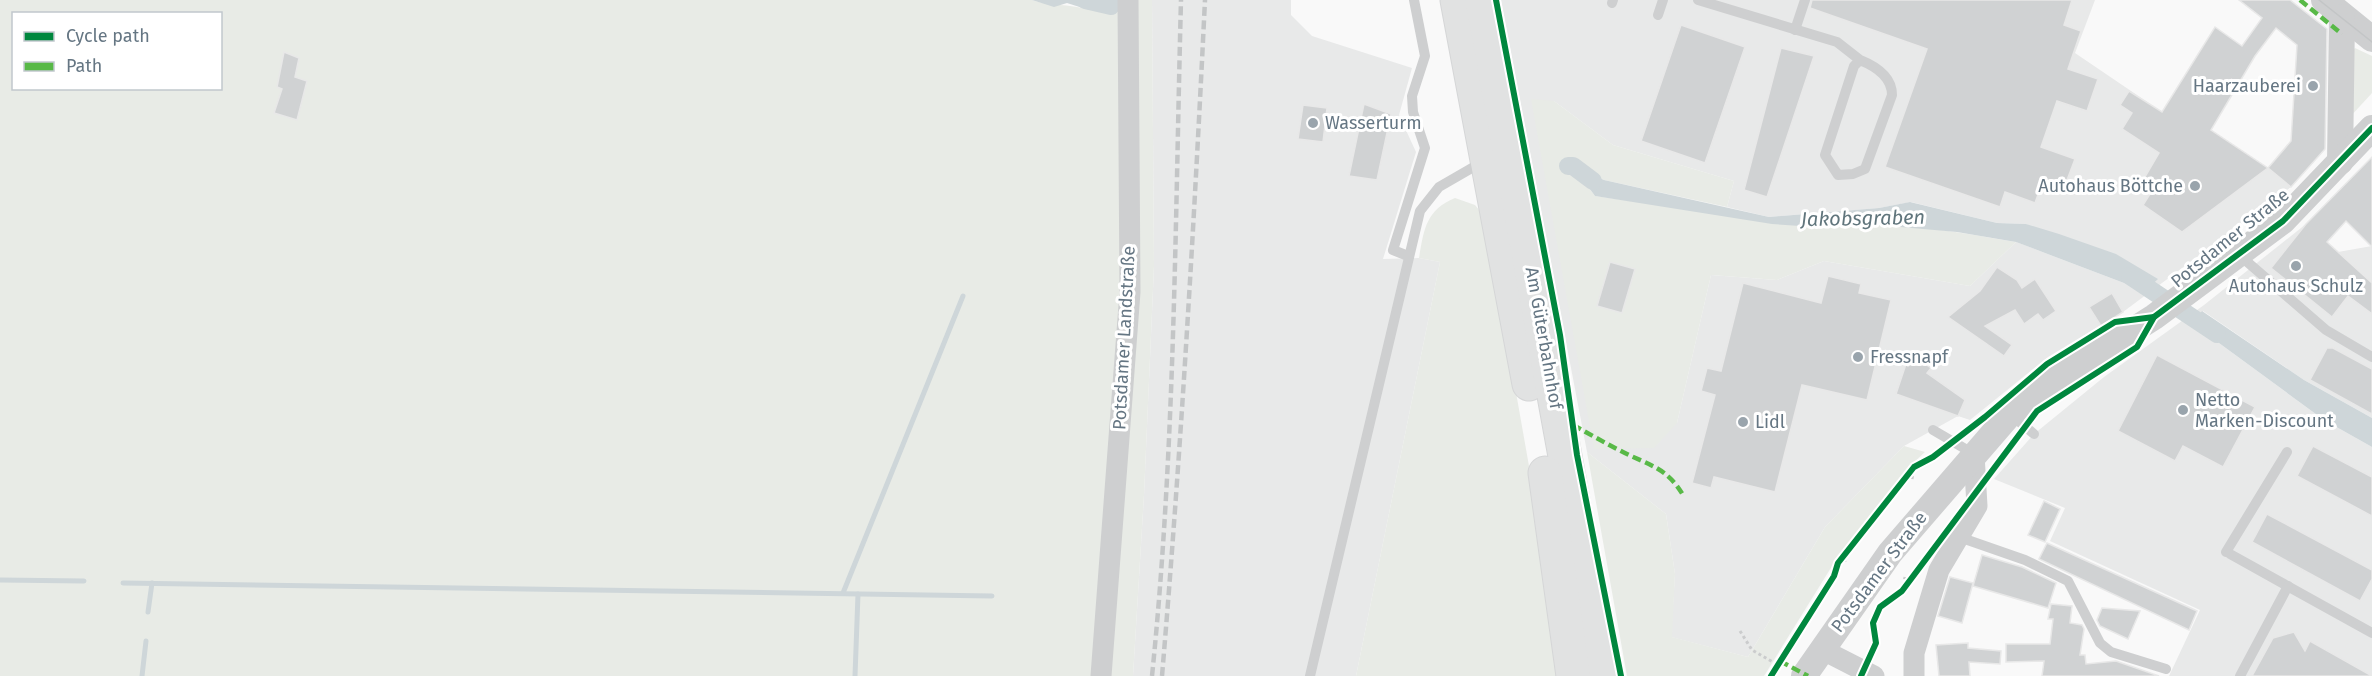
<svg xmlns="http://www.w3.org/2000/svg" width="2372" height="676" font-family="'Fira Sans',sans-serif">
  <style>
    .built { fill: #e8e9e9; fill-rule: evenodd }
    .green { fill: #e8ebe6; fill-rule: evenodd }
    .water { fill: #ced6d9 }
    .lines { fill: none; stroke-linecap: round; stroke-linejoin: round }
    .stream { stroke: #ced6d9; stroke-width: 5 }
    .canal { stroke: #ced6d9; stroke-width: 18 }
    .building { fill: #d0d2d3; stroke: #e8e8e8; stroke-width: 1.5; fill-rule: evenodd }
    .primary-casing { stroke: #d5d6d7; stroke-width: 35 }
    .path { stroke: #cbcccd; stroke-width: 3; stroke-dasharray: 3 3; stroke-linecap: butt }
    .service { stroke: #cecfd0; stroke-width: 10 }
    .minor { stroke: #cecfd0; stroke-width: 21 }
    .tertiary { stroke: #cecfd0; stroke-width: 26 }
    .primary { stroke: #e1e2e2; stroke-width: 33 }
    .tram { stroke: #c3c5c6; stroke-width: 1.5 }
    .rail { stroke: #c3c5c6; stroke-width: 4.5; stroke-dasharray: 9 4.5; stroke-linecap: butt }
    .quiet { stroke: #58b947; stroke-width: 4.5; stroke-dasharray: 9 4.5; stroke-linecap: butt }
    .cycleway-casing { stroke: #fff; stroke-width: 10 }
    .cycleway { stroke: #00873e; stroke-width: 6 }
    .poi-dot { fill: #99a4ac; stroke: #fff; stroke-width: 2 }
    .labels { text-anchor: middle; stroke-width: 6; stroke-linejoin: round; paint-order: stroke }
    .poi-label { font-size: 18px; fill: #657683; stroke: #fff; text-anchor: start }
    .street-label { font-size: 18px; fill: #657683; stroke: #fff }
    .water-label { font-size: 20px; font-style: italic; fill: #60757c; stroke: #fff }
  </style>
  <rect width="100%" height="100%" fill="#f9f9f9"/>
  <g class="built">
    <polygon points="1152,0 1291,0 1291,15 1312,36 1412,68 1399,115 1416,152 1383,259 1419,258 1440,262 1356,676 1133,676 1144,495 1154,266"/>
    <path d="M1501,0H2095L2075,53L2162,112L2211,130L2268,168L2291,187L2123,312L2048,357L1970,420L1958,416L1904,446L1825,527L1748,657L1671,637L1675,574L1666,514L1587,452ZM1554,101L1613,145L1734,181L1727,207L1769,217L1879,208L1911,202L1997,223L2026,224L2145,291L2016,242L1970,286L1824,261L1777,280L1711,275L1677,423Z"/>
    <polygon points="2306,224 2338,252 2372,246 2372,418 2304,380 2203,311 2193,324 2324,420 2372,447 2372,676 2169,676 2200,610 2050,541 2065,508 1994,479 2034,434 2104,377 2204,305"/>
  </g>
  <g class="green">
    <path d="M0,0H1032C1054,7 1066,3 1089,10L1096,4L1094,0H1152L1154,266L1144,495L1133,676H0ZM14,14H220V88H14Z"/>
    <polygon points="2355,48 2372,56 2372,93 2349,118 2349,56"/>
    <path d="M1531,99L1554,101L1613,145L1734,181L1727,207L1604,180L1574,167L1595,196L1815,227C1876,216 1955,232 2016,242L1970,286L1824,261L1777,280L1711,275L1677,423L1654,448L1594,449Z"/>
    <path d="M1455,198L1475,205L1485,217L1538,517L1562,676H1356L1440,262L1419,258C1424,229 1426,210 1455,198Z"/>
    <polygon points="1904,446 1925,452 1912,464 1837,558 1764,676 1627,676 1587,452 1666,514 1675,574 1672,637 1748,657 1825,527"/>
  </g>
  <g class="water">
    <polygon points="1032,0 1094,0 1097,4 1089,10 1067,3 1054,7"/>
    <polygon points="1573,166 1604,180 1769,217 1879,208 1910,202 1997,223 2026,224 2059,234 2116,254 2158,279 2145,291 2016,242 1957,232 1844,222 1815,227 1772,224 1595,196"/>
    <polygon points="2202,311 2304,380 2372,418 2372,447 2324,420 2193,324"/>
  </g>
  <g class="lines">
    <g class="stream">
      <polyline points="0,580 84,581"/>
      <polyline points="123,583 992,596"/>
      <polyline points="843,593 963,296"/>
      <polyline points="148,612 152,583"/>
      <polyline points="142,676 146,641"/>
      <polyline points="855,676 858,594"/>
    </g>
    <g class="canal">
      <polyline points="1085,0 1111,6"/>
      <polyline points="1568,166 1573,166 1593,181"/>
      <polyline points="2130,276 2217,334"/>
    </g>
  </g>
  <g class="building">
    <polygon points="1812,0 2072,0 2064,25 2081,31 2068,69 2098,79 2087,111 2057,101 2041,147 2075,159 2064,188 2043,181 2035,203 2005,192 2000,207 1885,167 1927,49 1810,8"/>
    <path d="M2239,0H2290L2327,29L2325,149L2291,187L2268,168L2182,232L2143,205L2150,194L2139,187L2159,153L2122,129L2132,113L2120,105L2129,91L2162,112L2215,27L2242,46L2262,18ZM2276,28L2297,45L2291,141L2268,168L2211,130L2255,56Z"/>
    <polygon points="1681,25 1745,47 1705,163 1641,141"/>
    <polygon points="1781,48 1814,56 1767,197 1744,190"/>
    <polygon points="284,52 299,58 295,77 307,81 297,120 274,113 282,89 277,87"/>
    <polygon points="1364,104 1391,114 1377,180 1349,176"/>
    <polygon points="1303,105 1327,108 1323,142 1298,139"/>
    <polygon points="2372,157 2372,247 2346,221 2327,242 2372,283 2372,314 2348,296 2332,317 2271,268 2306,224"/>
    <polygon points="1610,262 1635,269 1622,313 1597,306"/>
    <polygon points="1997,267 2017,280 2022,288 2035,279 2056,311 2043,320 2038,314 2024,324 2015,310 1985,326 2012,345 2004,356 1948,317 1980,291"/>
    <polygon points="1828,276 1861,284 1859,293 1891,300 1867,400 1802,385 1775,492 1714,477 1711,488 1692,483 1715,395 1701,391 1707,368 1721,371 1743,283 1821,303"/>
    <polygon points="2112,293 2123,312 2101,326 2089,307"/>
    <polygon points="2327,348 2333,348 2372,369 2372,414 2310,380"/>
    <polygon points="2157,355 2255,407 2223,467 2183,446 2175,461 2118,431"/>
    <polygon points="1915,357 1931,368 1927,373 1965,400 1958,416 1896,394 1906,364 1908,366"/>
    <polygon points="2313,446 2372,477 2372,516 2297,476"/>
    <polygon points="2044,501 2060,509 2045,542 2028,535"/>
    <polygon points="2267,514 2372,570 2372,579 2360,601 2252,542"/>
    <polygon points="2047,543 2197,611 2189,630 2039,559"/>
    <polygon points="1982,555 2022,567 2056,583 2048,608 1973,586"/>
    <polygon points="1950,577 1973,583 1962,623 1938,616"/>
    <polygon points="2051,604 2072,606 2070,623 2082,625 2084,629 2080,655 2085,655 2086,664 2116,661 2159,676 2042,676 2044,661 2006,662 2006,644 2050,644 2053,619 2048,619"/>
    <polygon points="2102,608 2140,611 2128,639 2100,626 2097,620"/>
    <polygon points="2294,632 2305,651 2310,641 2372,676 2252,676 2273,638"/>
    <polygon points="1968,643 1968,648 2001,651 2000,664 1969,662 1970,676 1939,676 1936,645"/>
  </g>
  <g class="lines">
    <g class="primary-casing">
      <g id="primary">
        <polyline points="1457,0 1529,384"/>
        <polyline points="1482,0 1605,676"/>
        <polyline points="1545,473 1573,676"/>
      </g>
    </g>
    <g class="path">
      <polyline points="1912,479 1914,467"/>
      <polyline points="1838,563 1846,560"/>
      <polyline points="1902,591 1905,577"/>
      <polyline points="1740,631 1752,650 1778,665"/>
    </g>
    <g class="service">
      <path d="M1698,0L1837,42L1860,60L1854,66L1825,155L1838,175L1853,174L1865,169L1892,95C1892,77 1875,66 1860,60"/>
      <polyline points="1612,3 1613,0"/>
      <polyline points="1658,15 1663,0"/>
      <polyline points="1795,30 1805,0"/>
      <polyline points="2238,254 2326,330 2372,357"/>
      <polyline points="1408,256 1393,250 1425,148 1413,112 1412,96 1425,56 1414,0"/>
      <polyline points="2010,414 2034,434"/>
      <polyline points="1933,430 1974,454"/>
      <polyline points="1959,537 2025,560 2068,581 2100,643 2111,652 2166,669"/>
      <polyline points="2226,552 2287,452"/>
      <polyline points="2230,554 2372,633"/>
      <polyline points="1310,676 1420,211 1439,187 1484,161"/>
      <polyline points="2240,676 2288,586"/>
    </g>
    <g class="minor">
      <polyline points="1821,649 1874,676"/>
      <polyline points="1101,676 1130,292 1128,0"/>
      <polyline points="1914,676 1914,653 1939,570 1977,506 1974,454"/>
    </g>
    <g class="tertiary">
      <polyline points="2324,0 2372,39"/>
      <polyline points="2340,162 2342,17"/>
      <polyline points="1804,676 1890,553 2010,414 2050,383 2154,317 2283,221 2372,128"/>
    </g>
    <use href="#primary" class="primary"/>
    <polyline class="tram" points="2319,0 2372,42"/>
    <g class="rail">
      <path d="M1152,676C1175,451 1175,226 1181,0"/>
      <path d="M1162,676C1181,451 1194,226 1205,0"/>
    </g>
    <g class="quiet">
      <polyline points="2300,0 2342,34"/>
      <path d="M1573,425C1588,433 1603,442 1619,450C1647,465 1666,466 1683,495"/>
      <polyline points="1780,661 1808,676"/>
    </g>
    <g class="cycleway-casing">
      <g id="cycleway">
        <polyline points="1496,0 1560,335 1577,455 1621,676"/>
        <polyline points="1771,676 1834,576 1838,563 1914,467 1933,457 1985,417 2047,364 2115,322 2154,317"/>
        <polyline points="1861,676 1876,643 1873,623 1880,607 1902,591 2037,411 2137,347 2154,317 2283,221 2372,128"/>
      </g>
    </g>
    <use href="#cycleway" class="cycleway"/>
  </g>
  <g class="poi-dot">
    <circle cx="2313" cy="86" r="6"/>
    <circle cx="1313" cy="123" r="6"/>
    <circle cx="2195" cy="186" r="6"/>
    <circle cx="2296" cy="266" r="6"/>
    <circle cx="1858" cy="357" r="6"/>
    <circle cx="2183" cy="410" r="6"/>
    <circle cx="1743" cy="422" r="6"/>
  </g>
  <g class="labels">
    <g class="poi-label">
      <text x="2301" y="92" text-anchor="end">Haarzauberei</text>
      <text x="1325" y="129">Wasserturm</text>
      <text x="2183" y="192" text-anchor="end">Autohaus Böttche</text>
      <text x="2296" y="292" text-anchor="middle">Autohaus Schulz</text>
      <text x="1870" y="363">Fressnapf</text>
      <text x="2195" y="406">Netto<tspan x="2195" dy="21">Marken-Discount</tspan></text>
      <text x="1755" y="428">Lidl</text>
    </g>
    <g class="street-label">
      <text transform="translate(2230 238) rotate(-39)" y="6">Potsdamer Straße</text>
      <text transform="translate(1124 338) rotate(-87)" y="6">Potsdamer Landstraße</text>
      <text transform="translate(1544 338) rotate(80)" y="6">Am Güterbahnhof</text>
      <text transform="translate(1879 572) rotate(-53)" y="6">Potsdamer Straße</text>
    </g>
    <g class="water-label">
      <text transform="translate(1863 218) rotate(-1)" y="7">Jakobsgraben</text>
    </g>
  </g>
  <rect x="12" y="12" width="210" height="78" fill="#ffffff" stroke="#c1c8cd" stroke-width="1.5"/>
  <rect x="24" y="32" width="30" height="9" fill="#00873e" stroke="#c1c8cd" stroke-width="1.5"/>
  <text x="66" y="42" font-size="18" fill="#657683">Cycle path</text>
  <rect x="24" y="62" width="30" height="9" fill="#58b947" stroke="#c1c8cd" stroke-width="1.5"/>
  <text x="66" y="72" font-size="18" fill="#657683">Path</text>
</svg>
